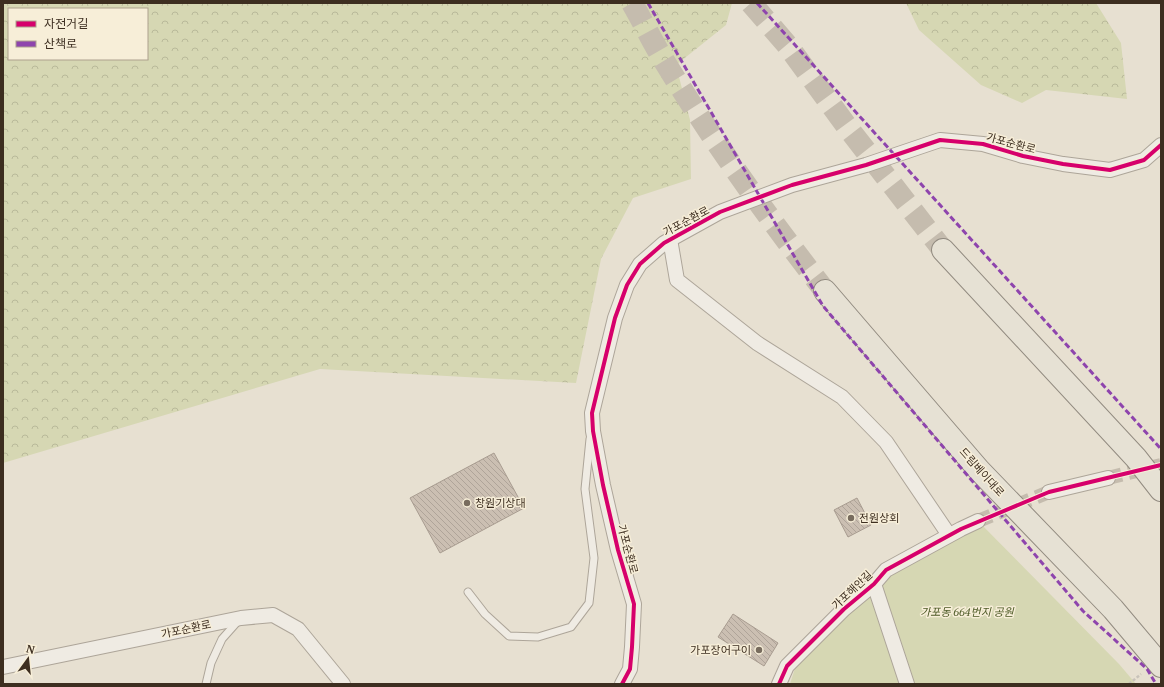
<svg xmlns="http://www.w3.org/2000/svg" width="1164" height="687" font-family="'PT Serif','Noto Sans KR',serif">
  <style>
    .forest { fill: url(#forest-crowns); fill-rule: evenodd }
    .park { fill: #d6d7b3 }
    .building { fill: url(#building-back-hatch); stroke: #a89c90 }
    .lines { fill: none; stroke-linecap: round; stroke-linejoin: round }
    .minor-tunnel { stroke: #c5bcae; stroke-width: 14; stroke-dasharray: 14 7; stroke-linecap: butt }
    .primary-tunnel { stroke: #c5bcae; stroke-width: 22; stroke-dasharray: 22 11; stroke-linecap: butt }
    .service-casing { stroke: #ada599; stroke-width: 9 }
    .minor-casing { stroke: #ada599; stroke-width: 16 }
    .primary-casing { stroke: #928b80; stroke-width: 24 }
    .path { stroke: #c8c2b9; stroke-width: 2.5; stroke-dasharray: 3 2; stroke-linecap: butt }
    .service { stroke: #efebe3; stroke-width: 7 }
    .minor { stroke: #efebe3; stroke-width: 14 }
    .primary { stroke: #e6e1d4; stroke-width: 22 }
    .quiet { stroke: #8e44ad; stroke-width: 3; stroke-dasharray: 6 3; stroke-linecap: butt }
    .cycleway-casing { stroke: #f7eed8; stroke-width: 6 }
    .cycleway { stroke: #d6006c; stroke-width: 4 }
    .poi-dot { fill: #786c5e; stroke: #f7eed8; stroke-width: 1.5 }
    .labels { text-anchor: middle; stroke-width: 3; stroke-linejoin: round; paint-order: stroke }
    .street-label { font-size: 11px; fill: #3d2e20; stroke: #f7eed8 }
    .poi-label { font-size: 11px; fill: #3d2e20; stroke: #f7eed8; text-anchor: start }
    .park-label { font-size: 11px; font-style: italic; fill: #4d5a26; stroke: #f7eed8 }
  </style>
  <defs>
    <pattern id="forest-crowns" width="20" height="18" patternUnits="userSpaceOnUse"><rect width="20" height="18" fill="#d6d7b3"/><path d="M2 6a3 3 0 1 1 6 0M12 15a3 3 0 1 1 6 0" fill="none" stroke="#b9b99a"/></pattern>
    <pattern id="building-back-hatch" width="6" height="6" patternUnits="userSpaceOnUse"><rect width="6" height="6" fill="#cbbfb2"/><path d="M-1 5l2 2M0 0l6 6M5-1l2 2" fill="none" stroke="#afa499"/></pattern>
  </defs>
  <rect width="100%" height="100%" fill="#e7e0d1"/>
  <g class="forest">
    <path d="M3,3H732L726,25L676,65L690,120L691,179L633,198L601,259L576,383L320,369L3,463ZM9,9H147V59H9Z"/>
    <polygon points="906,3 1096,3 1121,43 1127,99 1046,90 1022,103 981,85 919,30"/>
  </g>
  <polygon class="park" points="978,521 1119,664 1136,684 790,684 796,665 885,578"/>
  <g class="building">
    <polygon points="494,453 524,508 440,553 410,498"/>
    <polygon points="857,498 871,525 848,537 834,510"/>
    <polygon points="733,614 778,643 764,666 718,637"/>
  </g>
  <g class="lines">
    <g class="minor-tunnel">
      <polyline points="1108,478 1161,465"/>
      <polyline points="978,521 1049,492"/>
    </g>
    <g class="primary-tunnel">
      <path d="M632,3C643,22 652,41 663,59C712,140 767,216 825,291"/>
      <polyline points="751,3 788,46 848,128 943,250"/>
    </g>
    <g class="service-casing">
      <g id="service">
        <polyline points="468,592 485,614 509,636 538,637 571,627 589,603 594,558 585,489 590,439"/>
        <polyline points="206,684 211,663 222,639 238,621"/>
      </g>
    </g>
    <g class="minor-casing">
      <g id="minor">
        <polyline points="670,239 677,280 757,343 842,397 886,442 949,535"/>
        <polyline points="1049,492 1108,478"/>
        <polyline points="874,584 907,684"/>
        <polyline points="3,667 241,618 273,615 298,629 343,684"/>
        <polyline points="622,684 630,669 632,647 634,604 618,550 603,485 593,431 592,413 615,318 627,285 640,264 664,243 720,212 792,185 866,165 940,140 983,144 1023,156 1063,164 1110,170 1144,160 1161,145"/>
        <polyline points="779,684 787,666 844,609 874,584 886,570 961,529 978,521"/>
      </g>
    </g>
    <g class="primary-casing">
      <g id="primary">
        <polyline points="943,250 1136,458 1161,490"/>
        <polyline points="825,291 979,470 1113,609 1161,666"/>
      </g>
    </g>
    <polyline class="path" points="1129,684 1141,674"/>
    <use href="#service" class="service"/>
    <use href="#minor" class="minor"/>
    <use href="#primary" class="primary"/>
    <g class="quiet">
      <polyline points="648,3 823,306 1083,611 1147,669 1156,684"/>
      <polyline points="757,3 1161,449"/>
    </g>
    <g class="cycleway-casing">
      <g id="cycleway">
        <polyline points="622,684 630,669 632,647 634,604 618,550 603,485 593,431 592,413 615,318 627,285 640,264 664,243 720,212 792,185 866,165 940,140 983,144 1023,156 1063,164 1110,170 1144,160 1161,145"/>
        <polyline points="779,684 787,666 844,609 874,584 886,570 961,529 1049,492 1161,465"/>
      </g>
    </g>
    <use href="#cycleway" class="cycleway"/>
  </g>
  <g class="poi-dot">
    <circle cx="467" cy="503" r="4"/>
    <circle cx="851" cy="518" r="4"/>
    <circle cx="759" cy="650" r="4"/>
  </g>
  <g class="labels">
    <g class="street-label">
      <text transform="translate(1011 143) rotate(15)" y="4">가포순환로</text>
      <text transform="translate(686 221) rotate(-28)" y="4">가포순환로</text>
      <text transform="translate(982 472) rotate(48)" y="4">드림베이대로</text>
      <text transform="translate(628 549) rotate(75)" y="4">가포순환로</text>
      <text transform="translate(852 590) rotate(-43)" y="4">가포해안길</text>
      <text transform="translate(186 629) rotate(-12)" y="4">가포순환로</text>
    </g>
    <g class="poi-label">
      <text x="475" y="507">창원기상대</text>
      <text x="859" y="522">전원상회</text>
      <text x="751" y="654" text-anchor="end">가포장어구이</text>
    </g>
    <g class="park-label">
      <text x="967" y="616">가포동 664번지 공원</text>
    </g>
  </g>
  <rect width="1164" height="687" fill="none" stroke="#3d2e20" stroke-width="8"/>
  <rect x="8" y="8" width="140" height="52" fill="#f7eed8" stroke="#ada18e"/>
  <rect x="16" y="21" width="20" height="6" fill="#d6006c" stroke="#ada18e"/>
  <text x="44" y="28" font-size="12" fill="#3d2e20">자전거길</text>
  <rect x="16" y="41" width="20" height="6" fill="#8e44ad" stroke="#ada18e"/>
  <text x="44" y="48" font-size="12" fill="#3d2e20">산책로</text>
  <g transform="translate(28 659) rotate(15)" stroke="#f7eed8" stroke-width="3" paint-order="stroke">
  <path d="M0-3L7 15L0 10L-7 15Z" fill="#3d2e20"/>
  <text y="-6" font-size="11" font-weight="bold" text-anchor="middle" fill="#3d2e20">N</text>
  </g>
</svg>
